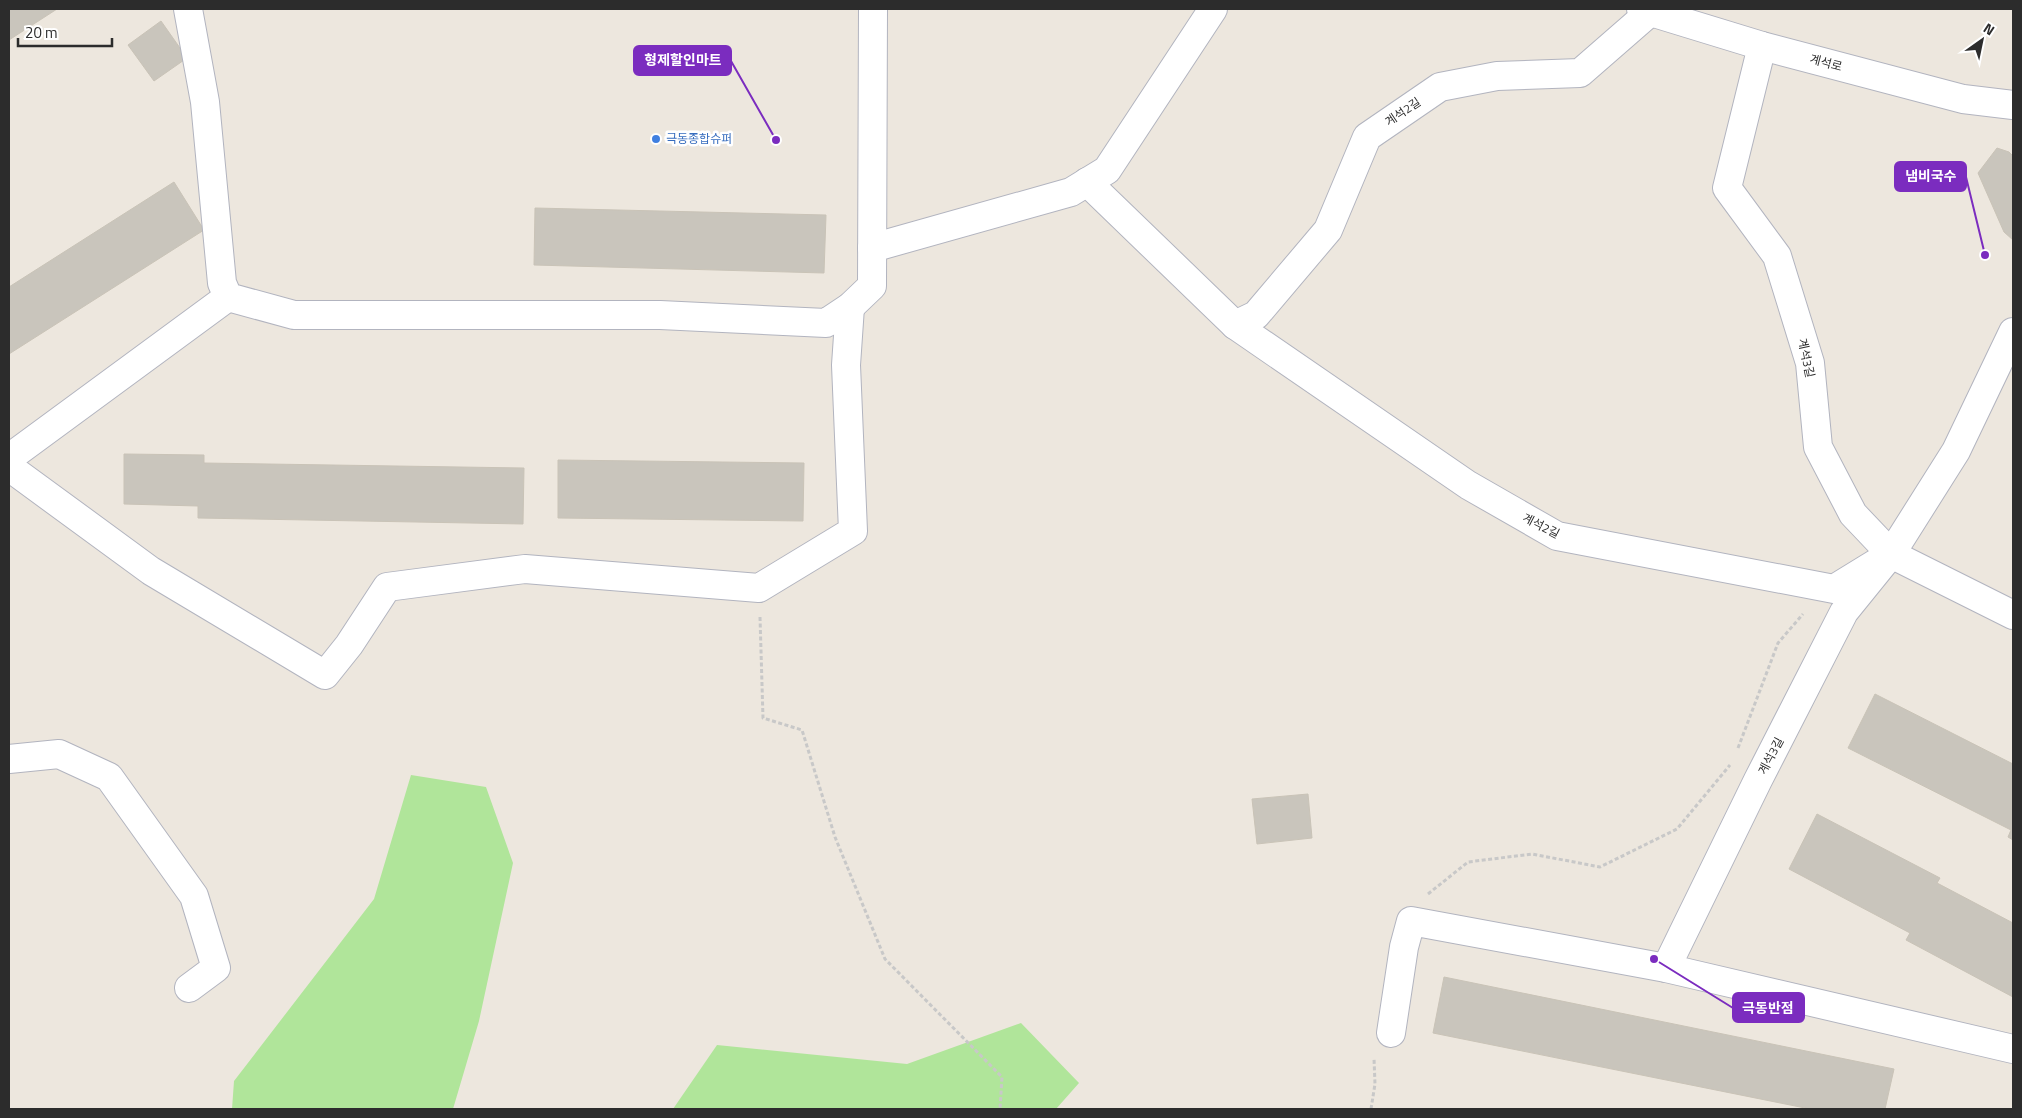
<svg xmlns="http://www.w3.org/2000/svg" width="2022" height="1118" font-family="'Titillium Web','Noto Sans KR',sans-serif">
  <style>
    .green { fill: #b0e59a }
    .building { fill: #c9c5bc; stroke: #c9c3b7 }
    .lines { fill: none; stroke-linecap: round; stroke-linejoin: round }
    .street-casing { stroke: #b2b4bf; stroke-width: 30 }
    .path { stroke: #c8c8c8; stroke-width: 3; stroke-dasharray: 4 2.5; stroke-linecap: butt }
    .street { stroke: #fff; stroke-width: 28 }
    .shop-dot { fill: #3f7fe0; stroke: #fff; stroke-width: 2 }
    .labels { text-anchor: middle; stroke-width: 5; stroke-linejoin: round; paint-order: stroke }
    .street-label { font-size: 12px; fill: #2c2c2c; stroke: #fff }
    .shop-label { font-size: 12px; fill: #366cbe; stroke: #fff; text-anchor: start }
    .leader { fill: none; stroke: #7b2cbf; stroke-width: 2 }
    .callout-dot { fill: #7b2cbf; stroke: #fff; stroke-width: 2 }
    .callout { fill: #7b2cbf; stroke: #7b2cbf; stroke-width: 2 }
    .callout-label { font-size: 14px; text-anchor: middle; font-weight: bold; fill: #fff }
  </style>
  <rect width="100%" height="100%" fill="#ede7de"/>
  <g class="green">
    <polygon points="411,775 486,787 513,863 479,1021 453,1109 232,1109 234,1081 374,899"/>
    <polygon points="1021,1023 1079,1083 1056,1109 673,1109 717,1045 907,1064"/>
  </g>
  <g class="building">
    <polygon points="9,9 57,9 9,40"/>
    <polygon points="161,21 187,58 154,81 128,45"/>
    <polygon points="1997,148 2009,152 2013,156 2013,240 2004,232 1978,173"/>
    <polygon points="174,182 204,230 9,354 9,287"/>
    <polygon points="535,208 826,215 824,273 534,265"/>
    <polygon points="124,454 204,455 204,463 524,468 523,524 198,518 198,506 124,504"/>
    <polygon points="558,460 804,463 803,521 558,518"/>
    <polygon points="1875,694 2013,764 2013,840 2008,837 2011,830 1848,748"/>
    <polygon points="1308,794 1312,838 1257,844 1252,799"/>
    <polygon points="1817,814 1940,878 1937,883 2013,923 2013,997 1906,940 1910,933 1789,869"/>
    <polygon points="1444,977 1894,1069 1885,1109 1810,1109 1433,1033"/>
  </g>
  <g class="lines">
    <g class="street-casing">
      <g id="street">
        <polyline points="188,9 205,102 222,283 228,297 294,315 660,315 826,323 850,307 872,286 873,9"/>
        <polyline points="1641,9 1762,46 1963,99 2013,105"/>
        <polyline points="1762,46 1727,188 1777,256 1810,363 1818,447 1853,514 1891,554 2013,615"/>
        <polyline points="1087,182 1235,325 1468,485 1557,536 1834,589 1891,554"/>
        <polyline points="872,248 1071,192 1107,170 1213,9"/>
        <polyline points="1235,325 1256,315 1328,230 1367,137 1440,87 1497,76 1580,73 1650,12"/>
        <polyline points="9,458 228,297"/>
        <polyline points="9,467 151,571 325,675 349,645 387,587 525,569 759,588 853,531 846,365 850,307"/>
        <polyline points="9,759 59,754 109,777 194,896 216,968 189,988"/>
        <polyline points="1666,968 1758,780 1844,612 1891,554 1956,451 2013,332"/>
        <polyline points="1391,1033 1404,947 1411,921 1666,968 2013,1049"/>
      </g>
    </g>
    <g class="path">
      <polyline points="760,617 763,718 802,730 835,837 885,959 1002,1077 1000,1109"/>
      <polyline points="1738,748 1778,643 1803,614"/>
      <polyline points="1428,894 1468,862 1532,854 1600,867 1677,829 1730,765"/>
      <polyline points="1371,1109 1375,1084 1374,1058"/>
    </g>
    <use href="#street" class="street"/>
  </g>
  <circle class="shop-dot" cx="656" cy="139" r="5"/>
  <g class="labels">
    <g class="street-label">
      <text transform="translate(1826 63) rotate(15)" y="4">계석로</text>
      <text transform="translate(1403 112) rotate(-34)" y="4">계석2길</text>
      <text transform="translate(1806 358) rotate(78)" y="4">계석3길</text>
      <text transform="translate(1541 526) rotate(27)" y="4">계석2길</text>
      <text transform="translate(1771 756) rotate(-62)" y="4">계석3길</text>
    </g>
    <g class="shop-label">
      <text x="666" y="143">극동종합슈퍼</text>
    </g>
  </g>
  <path class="leader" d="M776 140L731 61M1985 255L1966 177M1654 959L1733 1008"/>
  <g class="callout-dot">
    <circle cx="776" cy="140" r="5"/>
    <circle cx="1985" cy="255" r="5"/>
    <circle cx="1654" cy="959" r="5"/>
  </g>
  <g class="callout">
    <rect x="634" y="46" width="97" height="29" rx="5"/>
    <rect x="1895" y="162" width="71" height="29" rx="5"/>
    <rect x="1733" y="993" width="71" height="29" rx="5"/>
  </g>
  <g class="callout-label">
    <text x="683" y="65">형제할인마트</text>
    <text x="1931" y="181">냄비국수</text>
    <text x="1768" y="1013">극동반점</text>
  </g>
  <rect width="2022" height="1118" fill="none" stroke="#2c2c2c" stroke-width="20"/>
  <g transform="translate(1982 40) rotate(33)" stroke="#ffffff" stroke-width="4" paint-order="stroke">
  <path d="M0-4L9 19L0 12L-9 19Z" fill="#2c2c2c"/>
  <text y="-8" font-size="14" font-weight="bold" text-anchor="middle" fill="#2c2c2c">N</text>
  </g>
  <path d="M18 38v8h94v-8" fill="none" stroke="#2c2c2c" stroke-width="2.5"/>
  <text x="25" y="38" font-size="15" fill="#2c2c2c" stroke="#ffffff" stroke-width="4" paint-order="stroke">20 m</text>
</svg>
